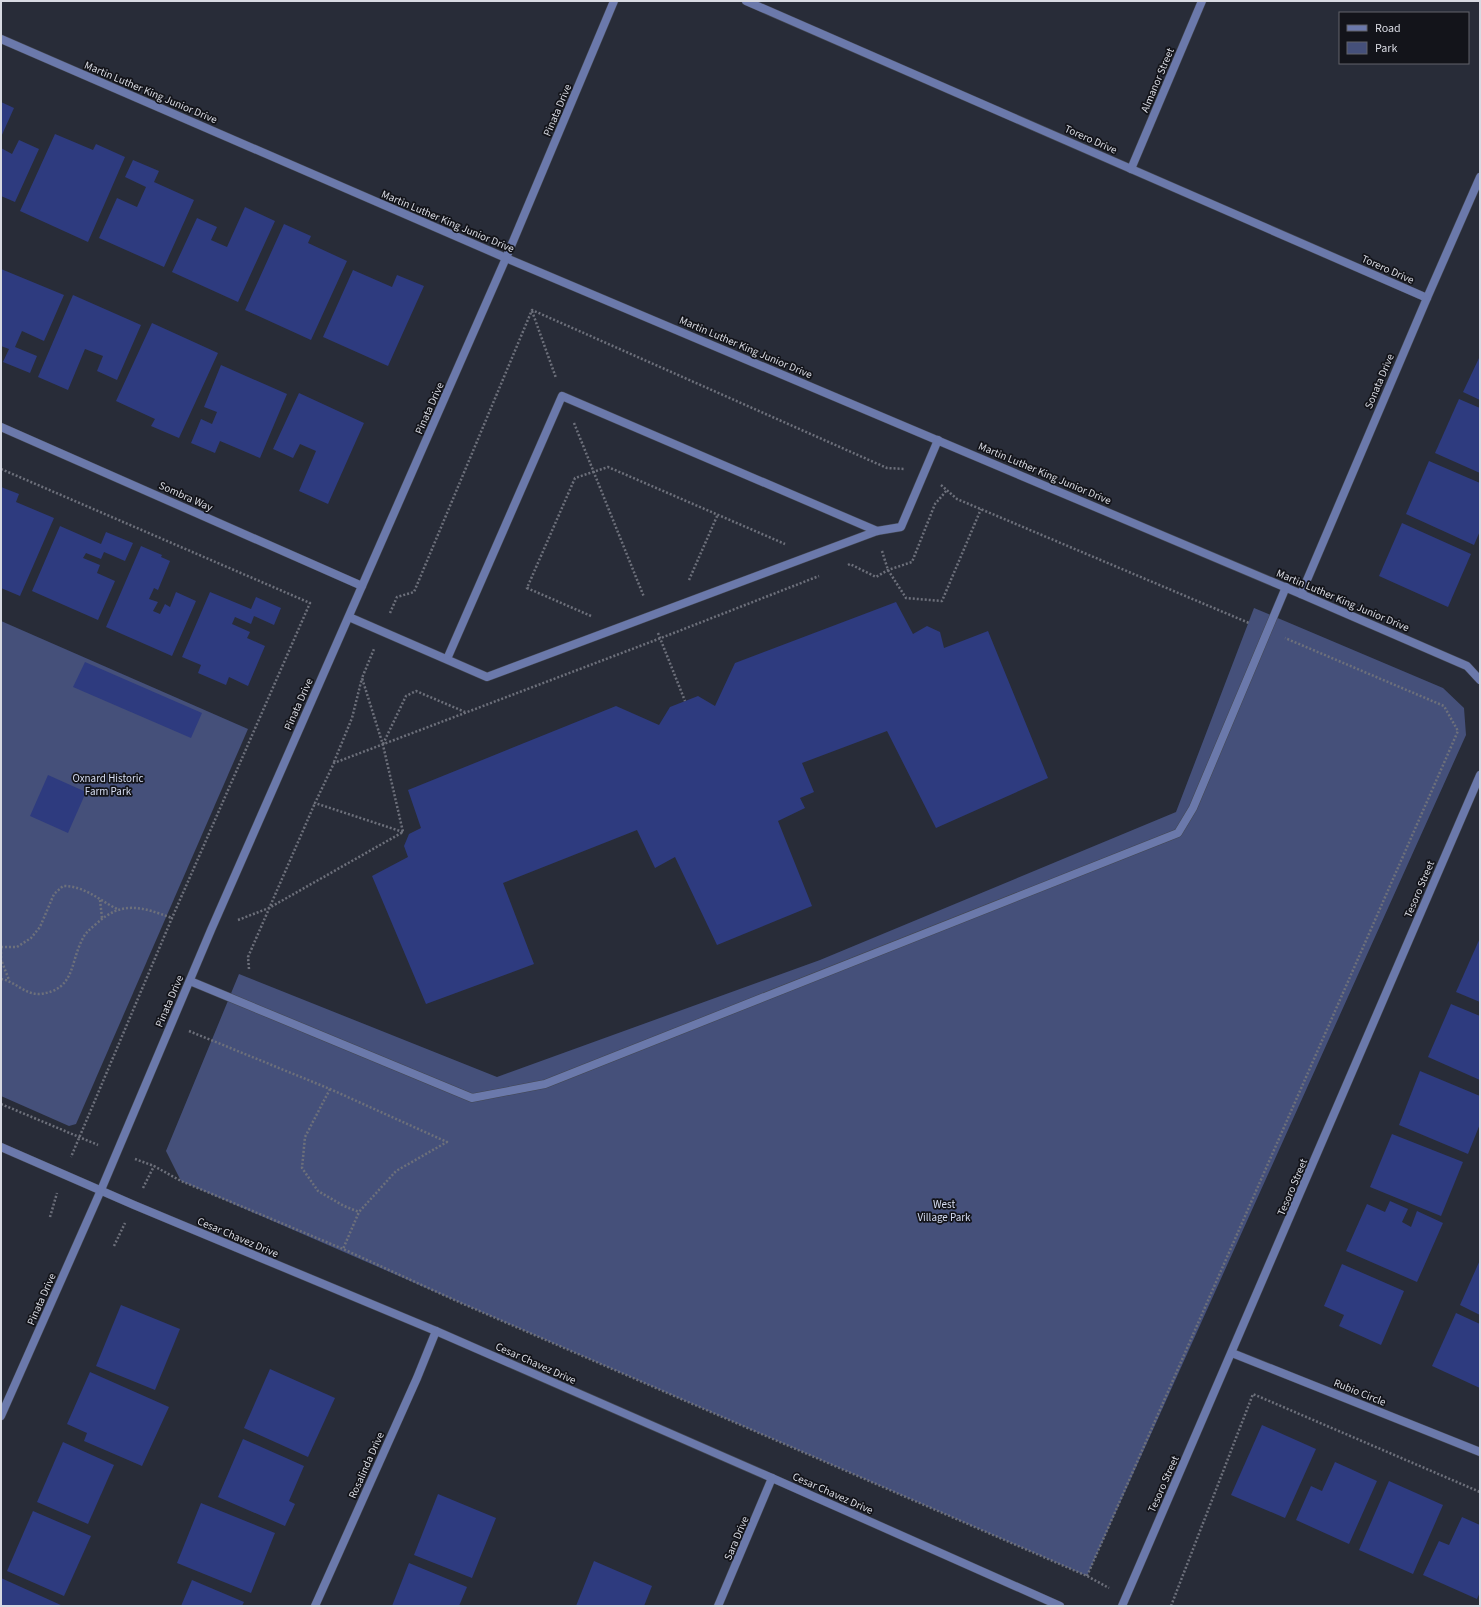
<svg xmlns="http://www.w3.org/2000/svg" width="1481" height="1607" font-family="'Source Sans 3',sans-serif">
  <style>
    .green { fill: #45507a }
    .building { fill: #2e3b7f }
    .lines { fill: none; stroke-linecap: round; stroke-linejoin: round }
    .lane-casing { stroke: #444853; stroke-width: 9 }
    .street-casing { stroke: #444853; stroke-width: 9 }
    .path { stroke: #6d707b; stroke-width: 2.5; stroke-dasharray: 2 2; stroke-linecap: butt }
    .lane { stroke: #6b79ab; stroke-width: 8 }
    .street { stroke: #6b79ab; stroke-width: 8 }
    .labels { text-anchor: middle; stroke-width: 3.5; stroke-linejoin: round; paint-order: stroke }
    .street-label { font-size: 11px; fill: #d8dae2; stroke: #13141a }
    .park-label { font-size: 11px; fill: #d6ddf2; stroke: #13141a }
  </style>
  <rect width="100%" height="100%" fill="#282c38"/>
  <g class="green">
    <polygon points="1254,608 1443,688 1464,708 1466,735 1087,1576 181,1181 166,1151 239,974 497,1077 820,960 1176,812"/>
    <polygon points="1,621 248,729 76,1124 69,1126 1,1096"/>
  </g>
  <g class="building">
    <polygon points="1,102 14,108 1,137"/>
    <polygon points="55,134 93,150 96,144 125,157 88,242 20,211"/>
    <polygon points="19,140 39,149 15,202 1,196 1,148 12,154"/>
    <polygon points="133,160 159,171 154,182 194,200 164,267 99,238 117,198 137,207 146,187 125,177"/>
    <polygon points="245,207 275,221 238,302 172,272 197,218 217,227 211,240 227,247"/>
    <polygon points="284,224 311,236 308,243 347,261 311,340 245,310"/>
    <polygon points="1,269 64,295 44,341 22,331 15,347 37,356 30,373 3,362 9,349 1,346"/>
    <polygon points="353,270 392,287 397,275 424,286 388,366 323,337"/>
    <polygon points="73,295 141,325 117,380 97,371 103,356 85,349 68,390 38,377"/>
    <polygon points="152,323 218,353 179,438 151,426 155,419 116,401"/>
    <polygon points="1480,356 1480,400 1463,392"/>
    <polygon points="221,365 287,394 260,458 220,441 215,453 191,443 201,419 212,424 217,412 204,407"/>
    <polygon points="299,393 364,423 328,504 299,491 316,451 300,444 293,458 273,449"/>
    <polygon points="1459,399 1480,408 1480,473 1435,453"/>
    <polygon points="1429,461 1480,483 1480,531 1474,545 1406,514"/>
    <polygon points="1,487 19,494 16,502 54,518 20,596 1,588"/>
    <polygon points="1402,523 1471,554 1448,607 1379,576"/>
    <polygon points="60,526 101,544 106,532 133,543 125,561 104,552 101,559 86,553 83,558 100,565 97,573 115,581 98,620 32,591"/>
    <polygon points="141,546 162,555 161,557 170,561 158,590 154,588 149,599 158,602 153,611 160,614 165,604 170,607 176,592 196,601 172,656 106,627"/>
    <polygon points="210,592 251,609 256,597 281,608 274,625 254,616 251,624 235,617 232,624 250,632 247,638 265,646 248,686 229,677 226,685 198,673 201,665 182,657"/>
    <polygon points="896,602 913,634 927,626 940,632 944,648 988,631 1048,778 936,828 887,731 802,763 814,792 800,798 805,808 778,821 812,906 717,945 675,857 655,868 637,830 503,883 534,964 426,1004 372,876 408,857 404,846 409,834 421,828 408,790 616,706 659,725 670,707 698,696 715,706 735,663"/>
    <polygon points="85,662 202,713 191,738 73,687"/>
    <polygon points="48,775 86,792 68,833 30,816"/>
    <polygon points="1480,938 1480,1002 1456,992"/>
    <polygon points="1451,1004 1480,1016 1480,1080 1428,1057"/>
    <polygon points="1420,1071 1480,1096 1480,1124 1468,1154 1399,1125"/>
    <polygon points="1392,1134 1463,1162 1441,1216 1370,1187"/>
    <polygon points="1390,1201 1408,1209 1402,1222 1411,1227 1417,1211 1443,1223 1417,1282 1346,1251 1367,1204 1385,1212"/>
    <polygon points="1480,1260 1480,1315 1460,1305"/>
    <polygon points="1342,1264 1404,1291 1381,1345 1339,1326 1344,1315 1324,1306"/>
    <polygon points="121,1305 180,1329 155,1390 96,1366"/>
    <polygon points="1456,1313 1480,1324 1480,1388 1432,1366"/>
    <polygon points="270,1369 335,1398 308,1457 244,1428"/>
    <polygon points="90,1372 169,1407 142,1466 84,1441 87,1433 67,1424"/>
    <polygon points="1262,1425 1316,1449 1285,1518 1231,1495"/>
    <polygon points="243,1439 304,1466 289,1501 295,1504 285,1526 218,1497"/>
    <polygon points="63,1442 114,1465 88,1524 37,1502"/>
    <polygon points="1335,1462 1377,1481 1349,1544 1296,1520 1311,1486 1322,1491"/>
    <polygon points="1389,1481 1443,1505 1413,1574 1359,1550"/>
    <polygon points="438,1494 496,1518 472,1578 414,1555"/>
    <polygon points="201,1503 275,1533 251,1593 177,1563"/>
    <polygon points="33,1511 91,1536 64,1596 7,1571"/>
    <polygon points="1462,1517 1480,1525 1480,1592 1477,1599 1423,1575 1439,1541 1449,1545"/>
    <polygon points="594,1561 652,1586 644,1606 576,1606"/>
    <polygon points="409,1563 467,1587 459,1606 392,1606"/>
    <polygon points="1,1578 63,1606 1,1606"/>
    <polygon points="192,1580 244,1602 242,1606 181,1606"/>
  </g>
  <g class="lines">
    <g class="lane-casing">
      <polyline id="lane" points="190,981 472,1098 545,1084 1178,833 1193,808 1286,587"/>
    </g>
    <g class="street-casing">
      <g id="street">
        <polyline points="746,1 1427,298"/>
        <polyline points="1,39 506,258 1301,594 1467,666 1480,680"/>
        <polyline points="1131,169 1202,1"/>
        <polyline points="1,427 362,586"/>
        <polyline points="1301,594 1427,298 1480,177"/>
        <polyline points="349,617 487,677 877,531 901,527 938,440"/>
        <polyline points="447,659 562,396 877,531"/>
        <polyline points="1,1147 134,1205 436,1331 772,1478 1060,1606"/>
        <polyline points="1232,1353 1480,1452"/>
        <polyline points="1,1416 101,1190 211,930 506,258 614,1"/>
        <polyline points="315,1606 417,1378 436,1331"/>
        <polyline points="718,1606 772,1478"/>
        <polyline points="1122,1606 1480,775"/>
      </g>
    </g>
    <g class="path">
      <polyline points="532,311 556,378"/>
      <polyline points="574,423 644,597"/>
      <polyline points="1,469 310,603 172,918 71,1157"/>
      <polyline points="941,485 957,499 1249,623"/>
      <polyline points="882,551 888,570 906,598 942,601 981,509"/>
      <polyline points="848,565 850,564 876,577 888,570 912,562 935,504 947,490"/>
      <polyline points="689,580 718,514"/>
      <polyline points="390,613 397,597 414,592 532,310 887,468 905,469"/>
      <polyline points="591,616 527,588 575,478 608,467 785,544"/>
      <polyline points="658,633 685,701"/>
      <polyline points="383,744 406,696 416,691 465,712"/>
      <polyline points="334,762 352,718 362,678"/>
      <polyline points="403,832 315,803 334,763 661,638 819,576"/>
      <polyline points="100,900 102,918"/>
      <polyline points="238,920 269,908 403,832 383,745 362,678 374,649"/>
      <path d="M1,947H17L31,938L40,927L54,894L63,886C85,886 99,900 117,909"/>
      <polyline points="1,948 1,962"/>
      <polyline points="2,962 9,980"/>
      <polyline points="249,969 248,957 315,803"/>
      <path d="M1,979C15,981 25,995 40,994C75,990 70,963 82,940C85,933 90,929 96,924C122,900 142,907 172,918"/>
      <polyline points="189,1031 330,1089 447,1142 396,1171 359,1212 343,1249"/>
      <polyline points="330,1089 305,1137 302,1168 318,1191 344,1206 359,1212"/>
      <polyline points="1,1104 98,1145"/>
      <polyline points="135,1159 154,1166 181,1181 343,1249 461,1303 1087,1576 1109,1588"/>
      <polyline points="143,1188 154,1166"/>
      <polyline points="50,1217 57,1193"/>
      <polyline points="114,1246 125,1223"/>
      <polyline points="1087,1576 1458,731 1444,706 1285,638"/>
      <polyline points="1171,1606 1253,1394 1480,1492"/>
    </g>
    <use href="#lane" class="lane"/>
    <use href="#street" class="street"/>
  </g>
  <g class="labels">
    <g class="street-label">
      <text transform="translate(1157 80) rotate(-67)" y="4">Almanor Street</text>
      <text transform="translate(151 92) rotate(23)" y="4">Martin Luther King Junior Drive</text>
      <text transform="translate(557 110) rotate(-67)" y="4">Pinata Drive</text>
      <text transform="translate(1091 139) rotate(24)" y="4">Torero Drive</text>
      <text transform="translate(448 221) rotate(23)" y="4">Martin Luther King Junior Drive</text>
      <text transform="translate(1388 269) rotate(24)" y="4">Torero Drive</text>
      <text transform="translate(746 347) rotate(23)" y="4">Martin Luther King Junior Drive</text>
      <text transform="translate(1379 381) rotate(-67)" y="4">Sonata Drive</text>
      <text transform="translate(429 408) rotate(-66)" y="4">Pinata Drive</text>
      <text transform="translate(1045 473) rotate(23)" y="4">Martin Luther King Junior Drive</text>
      <text transform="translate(186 496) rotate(24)" y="4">Sombra Way</text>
      <text transform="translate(1343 600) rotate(23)" y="4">Martin Luther King Junior Drive</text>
      <text transform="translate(298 704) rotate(-66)" y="4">Pinata Drive</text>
      <text transform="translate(1419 889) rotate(-67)" y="4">Tesoro Street</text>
      <text transform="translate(169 1001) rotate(-67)" y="4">Pinata Drive</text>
      <text transform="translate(1292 1187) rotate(-67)" y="4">Tesoro Street</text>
      <text transform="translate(238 1237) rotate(23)" y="4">Cesar Chavez Drive</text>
      <text transform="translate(41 1299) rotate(-66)" y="4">Pinata Drive</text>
      <text transform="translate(536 1363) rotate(24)" y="4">Cesar Chavez Drive</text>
      <text transform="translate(1360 1392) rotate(22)" y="4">Rubio Circle</text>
      <text transform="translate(366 1465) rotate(-66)" y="4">Rosalinda Drive</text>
      <text transform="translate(1163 1484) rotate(-66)" y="4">Tesoro Street</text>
      <text transform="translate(833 1493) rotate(24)" y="4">Cesar Chavez Drive</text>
      <text transform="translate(736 1538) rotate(-67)" y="4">Sara Drive</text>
    </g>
    <g class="park-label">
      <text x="108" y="782">Oxnard Historic<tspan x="108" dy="13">Farm Park</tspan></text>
      <text x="944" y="1208">West<tspan x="944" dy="13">Village Park</tspan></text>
    </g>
  </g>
  <rect width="1481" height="1607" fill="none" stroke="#d8dae2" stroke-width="4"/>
  <rect x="1339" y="12" width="130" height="52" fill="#13141a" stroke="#62636a"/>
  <rect x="1347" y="25" width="20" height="6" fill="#6b79ab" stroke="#62636a"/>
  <text x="1375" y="32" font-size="12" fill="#d8dae2">Road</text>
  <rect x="1347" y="42" width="20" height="12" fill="#45507a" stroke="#62636a"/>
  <text x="1375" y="52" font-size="12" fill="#d8dae2">Park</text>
</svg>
